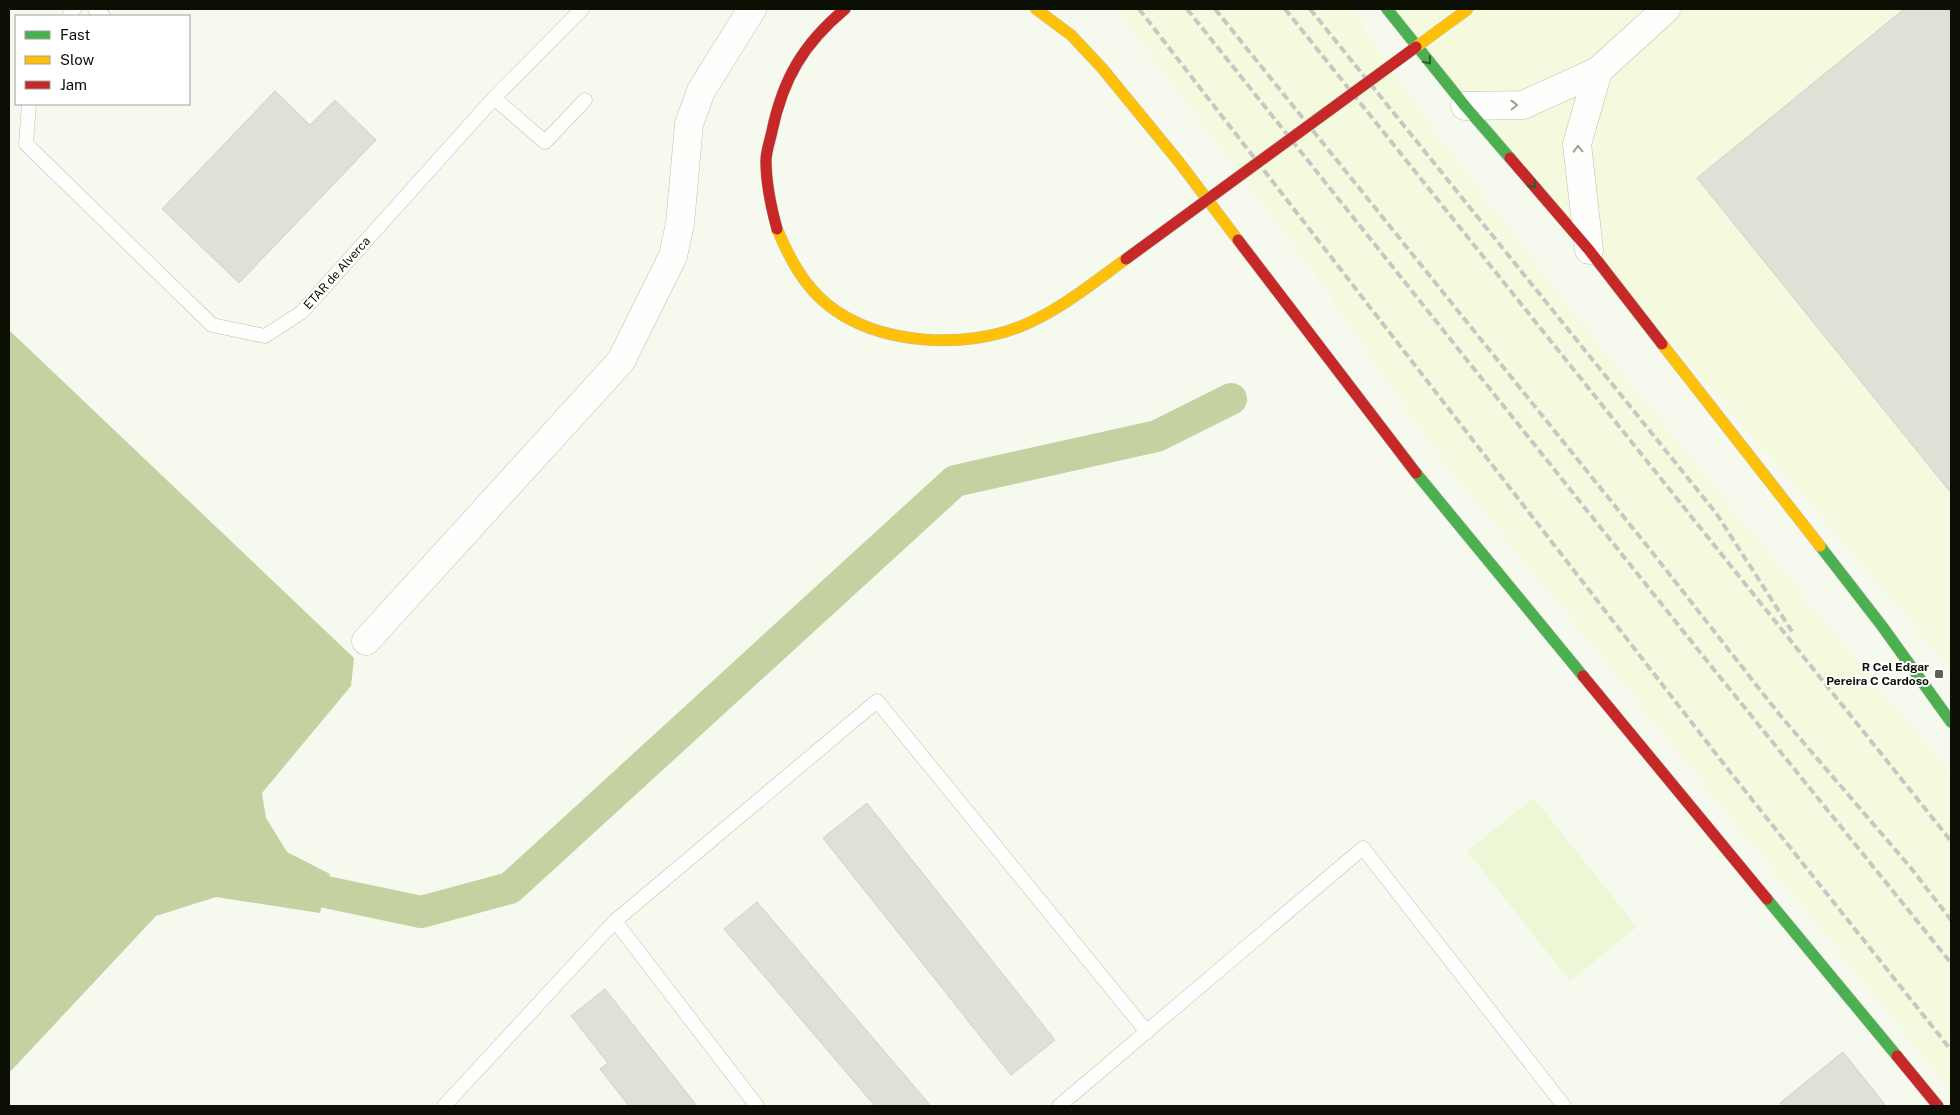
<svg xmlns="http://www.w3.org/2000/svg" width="1960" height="1115" font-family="'Public Sans',sans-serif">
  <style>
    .built { fill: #f3fadd }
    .green { fill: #eef7d5 }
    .water { fill: #c6d1a1 }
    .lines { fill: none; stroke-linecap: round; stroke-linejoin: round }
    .canal { stroke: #c6d1a1; stroke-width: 32 }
    .building { fill: #dee1d5; stroke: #d0d2c7 }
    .lane-casing { stroke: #bdc0b5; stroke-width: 15 }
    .street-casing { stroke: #bdc0b5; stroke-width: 29 }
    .fast-casing { stroke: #bdc0b5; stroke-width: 12 }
    .slow-casing { stroke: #bdc0b5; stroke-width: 12 }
    .jam-casing { stroke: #bdc0b5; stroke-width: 12 }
    .lane { stroke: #fefefc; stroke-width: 14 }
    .street { stroke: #fefefc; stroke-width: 28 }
    .fast { stroke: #4caf50; stroke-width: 11 }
    .slow { stroke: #ffc107; stroke-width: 11 }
    .jam { stroke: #c62828; stroke-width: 11 }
    .rail { stroke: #c6c8c4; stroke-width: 4; stroke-dasharray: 8 4; stroke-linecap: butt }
    .slow-bridge-casing { stroke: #bdc0b5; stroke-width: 12; stroke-linecap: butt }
    .jam-bridge-casing { stroke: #bdc0b5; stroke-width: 12; stroke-linecap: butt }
    .slow-bridge { stroke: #ffc107; stroke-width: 11 }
    .jam-bridge { stroke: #c62828; stroke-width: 11 }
    .oneway { stroke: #2c5f2a }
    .oneway2 { stroke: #9d9e99 }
    .poi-dot { fill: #5e6156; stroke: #fff; stroke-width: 2 }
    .labels { text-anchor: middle; stroke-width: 4; stroke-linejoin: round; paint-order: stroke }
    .street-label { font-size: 12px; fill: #0c0f04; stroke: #fff }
    .poi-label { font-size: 12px; font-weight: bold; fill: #0c0f04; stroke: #fff; text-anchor: end }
  </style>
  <rect width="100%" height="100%" fill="#f6f9ee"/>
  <g class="built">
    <polygon points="1117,9 1351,9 1429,124 1572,312 1807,600 1951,774 1951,1090 1439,455 1303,257"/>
    <polygon points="1387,9 1951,9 1951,669"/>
  </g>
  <polygon class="green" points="1534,798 1637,927 1570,981 1467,851"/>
  <polygon class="water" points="9,330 354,658 351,686 262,793 266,818 287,852 330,874 320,913 216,897 156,916 9,1073"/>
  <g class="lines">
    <polyline class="canal" points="326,892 421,912 510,888 955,481 1157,436 1231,399"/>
  </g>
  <g class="building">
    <polygon points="1904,9 1951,9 1951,493 1697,178"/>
    <polygon points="275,91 310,125 335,100 376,140 239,283 162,209"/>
    <polygon points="867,803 1055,1040 1011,1075 823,838"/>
    <polygon points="757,902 931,1106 875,1106 724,929"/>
    <polygon points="605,989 697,1106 629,1106 600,1069 608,1063 571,1016"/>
    <polygon points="1843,1052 1886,1106 1782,1106 1780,1103"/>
  </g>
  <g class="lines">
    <g class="lane-casing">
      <g id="lane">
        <polyline points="95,9 103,16"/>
        <polyline points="69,16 74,9"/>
        <polyline points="494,98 545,142 585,100"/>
        <polyline points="29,104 26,144 212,325 265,336 302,312 494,98 582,9"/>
        <polyline points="615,921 757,1106"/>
        <polyline points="444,1106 615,921 877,701 1147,1032"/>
        <polyline points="1059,1106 1363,848 1564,1106"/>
      </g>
    </g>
    <g class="street-casing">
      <g id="street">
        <polyline points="1465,106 1523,105 1598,71"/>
        <polyline points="1589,250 1577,144 1598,71 1666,9"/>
        <polyline points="366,641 621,361 673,256 680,224 689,124 701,91 752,9"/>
      </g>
    </g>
    <g class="fast-casing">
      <g id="fast">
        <polyline points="1387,9 1465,106 1510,158"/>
        <polyline points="1416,473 1583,676"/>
        <polyline points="1820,546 1882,626 1951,722"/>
        <polyline points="1767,899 1897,1056"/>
      </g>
    </g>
    <g class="slow-casing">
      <g id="slow">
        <polyline points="1036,9 1071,35 1102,68 1179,162 1238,240"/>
        <path d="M777,229C789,257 803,285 828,305C878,345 966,350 1024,325C1061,309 1093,283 1126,259"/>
        <polyline points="1662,344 1820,546"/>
      </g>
    </g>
    <g class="jam-casing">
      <g id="jam">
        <polyline points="1510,158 1589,250 1662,344"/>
        <path d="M777,229C771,207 766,185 766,161C766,151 770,141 772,131C783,79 803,44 845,9"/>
        <polyline points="1238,240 1416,473"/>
        <polyline points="1583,676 1767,899"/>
        <polyline points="1897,1056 1938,1106"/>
      </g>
    </g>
    <use href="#lane" class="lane"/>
    <use href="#street" class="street"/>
    <use href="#fast" class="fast"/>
    <use href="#slow" class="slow"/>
    <use href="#jam" class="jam"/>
    <g class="rail">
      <polyline points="1139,9 1723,763 1951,1050"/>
      <polyline points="1187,9 1703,656 1951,963"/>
      <polyline points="1215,9 1648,547 1779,714 1911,868 1951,920"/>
      <polyline points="1285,9 1951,841"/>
      <polyline points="1310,9 1716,513 1793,633"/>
    </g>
    <g class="slow-bridge-casing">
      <polyline id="slow-bridge" points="1416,47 1468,9"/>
    </g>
    <g class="jam-bridge-casing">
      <polyline id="jam-bridge" points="1126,259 1416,47"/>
    </g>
    <use href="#slow-bridge" class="slow-bridge"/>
    <use href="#jam-bridge" class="jam-bridge"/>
  </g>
  <defs><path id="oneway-chevron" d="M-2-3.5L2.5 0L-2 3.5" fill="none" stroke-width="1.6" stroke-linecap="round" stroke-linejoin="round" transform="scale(1.25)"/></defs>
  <g class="oneway">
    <use href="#oneway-chevron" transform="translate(1428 61) rotate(51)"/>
    <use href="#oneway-chevron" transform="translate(1533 185) rotate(49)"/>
  </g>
  <g class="oneway2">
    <use href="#oneway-chevron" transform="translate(1514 105) rotate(-1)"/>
    <use href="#oneway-chevron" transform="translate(1578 149) rotate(-92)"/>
  </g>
  <rect class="poi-dot" x="1934" y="669" width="10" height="10" rx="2.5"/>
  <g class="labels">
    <g class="street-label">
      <text transform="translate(337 273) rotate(-48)" y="4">ETAR de Alverca</text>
    </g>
    <g class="poi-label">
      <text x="1929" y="671">R Cel Edgar<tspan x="1929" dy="14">Pereira C Cardoso</tspan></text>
    </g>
  </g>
  <rect width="1960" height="1115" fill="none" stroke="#0c0f04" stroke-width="20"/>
  <rect x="15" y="15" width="175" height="90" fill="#ffffff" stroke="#9e9f9b"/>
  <rect x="25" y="31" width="25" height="8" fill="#4caf50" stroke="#9e9f9b"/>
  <text x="60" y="40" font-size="15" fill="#0c0f04">Fast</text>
  <rect x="25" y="56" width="25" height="8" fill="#ffc107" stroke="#9e9f9b"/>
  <text x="60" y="65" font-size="15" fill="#0c0f04">Slow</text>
  <rect x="25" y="81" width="25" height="8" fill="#c62828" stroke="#9e9f9b"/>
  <text x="60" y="90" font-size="15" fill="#0c0f04">Jam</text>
</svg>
